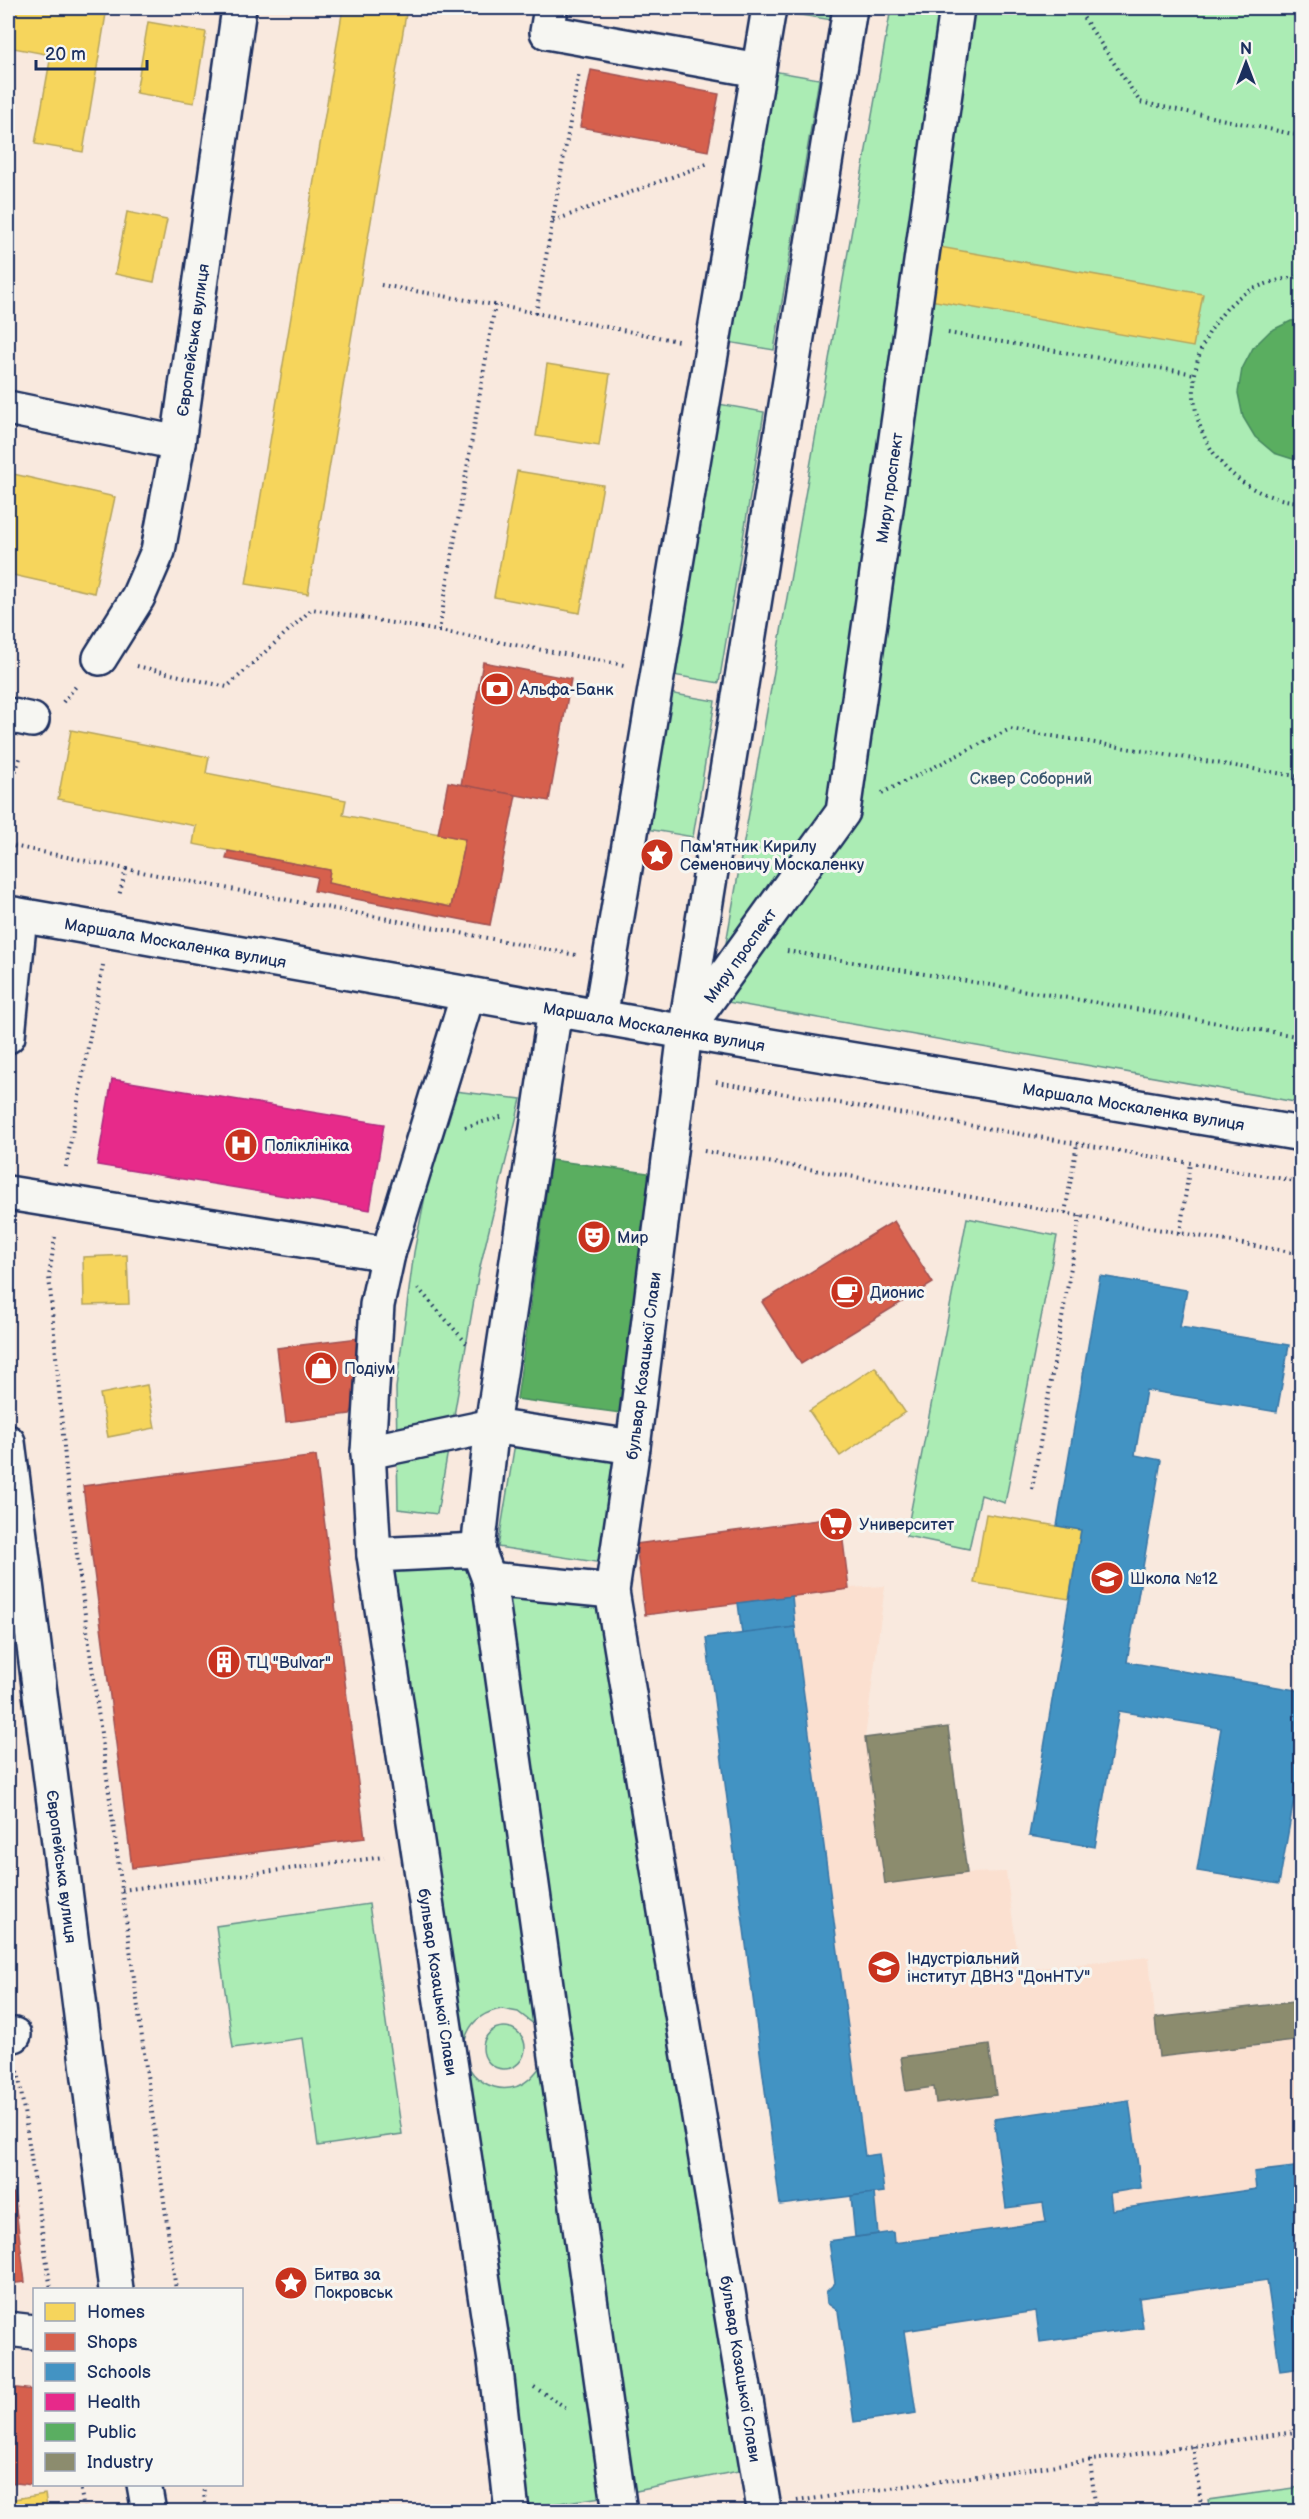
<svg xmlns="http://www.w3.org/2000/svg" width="1309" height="2519" font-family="'Balsamiq Sans',sans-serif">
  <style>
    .built { fill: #fbe0d0 }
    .green { fill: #abecb4; stroke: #638e89; stroke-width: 1.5; fill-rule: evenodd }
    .homes { fill: #f6d55c; stroke: #b4a35d; stroke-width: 1.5 }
    .shops { fill: #d6604d; stroke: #9e5152; stroke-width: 1.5 }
    .schools { fill: #4393c3; stroke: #3775a5; stroke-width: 1.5 }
    .health { fill: #e7298a; stroke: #aa2b7d; stroke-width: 1.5 }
    .public { fill: #5aae61; stroke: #478860; stroke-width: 1.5 }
    .industry { fill: #8c8c6e; stroke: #6a7069; stroke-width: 1.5 }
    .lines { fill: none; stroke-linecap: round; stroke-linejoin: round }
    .minor-casing { stroke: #1b2f5e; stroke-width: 38 }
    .path { stroke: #1b2f5e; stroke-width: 4; stroke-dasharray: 1.5 4.5; stroke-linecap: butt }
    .minor { stroke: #f6f6f2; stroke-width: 33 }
    .labels { text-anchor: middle; stroke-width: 6; stroke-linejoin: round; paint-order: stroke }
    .street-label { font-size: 16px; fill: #1b2f5e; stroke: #f6f6f2 }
    .poi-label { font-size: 16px; fill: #1b2f5e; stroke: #f6f6f2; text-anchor: start }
    .park-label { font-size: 16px; fill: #38556f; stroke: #f6f6f2 }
  </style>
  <rect width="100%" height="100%" fill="#f9e9de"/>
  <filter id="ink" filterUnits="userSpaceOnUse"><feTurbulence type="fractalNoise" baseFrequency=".0167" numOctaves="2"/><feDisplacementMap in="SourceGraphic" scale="12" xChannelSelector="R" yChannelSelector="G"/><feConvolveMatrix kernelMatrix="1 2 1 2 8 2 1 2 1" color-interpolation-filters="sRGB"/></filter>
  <g filter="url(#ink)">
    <polygon class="built" points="840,1517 849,1588 885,1586 865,1738 948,1727 967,1873 1006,1872 1020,1970 1149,1957 1155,2018 1301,2001 1301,2368 1280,2371 1266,2280 904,2331 916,2413 854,2422 838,2312 827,2303 826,2292 835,2283 829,2241 855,2237 851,2196 780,2205 706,1638 742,1634 738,1603 645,1615 636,1544"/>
    <g class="green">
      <polygon points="782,8 834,8 832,20 781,12"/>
      <polygon points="891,8 1301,8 1301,1103 716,1000"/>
      <polygon points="767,70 819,79 774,350 722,341"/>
      <polygon points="713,403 764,412 719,683 667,674"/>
      <polygon points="663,692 715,701 693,837 641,828"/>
      <polygon points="446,1090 521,1099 479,1271 437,1514 398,1509 396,1388 414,1252"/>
      <polygon points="967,1218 1057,1236 1005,1503 981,1495 969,1549 906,1536"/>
      <polygon points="516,1437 534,1440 532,1451 597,1461 599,1452 620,1455 602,1563 498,1547"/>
      <path d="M478,1550L489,1579L612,1591L749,2469L616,2495L517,2509L374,1555ZM502,2009L518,2012L535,2025C537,2035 543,2050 542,2061C541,2065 538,2070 535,2073C507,2109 450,2076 467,2034C473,2019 487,2011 502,2009Z"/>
      <polygon points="369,1904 402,2134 318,2146 303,2038 233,2048 216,1926"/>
      <circle cx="504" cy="2048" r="21"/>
      <polygon points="1301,2487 1301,2511 1210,2511 1208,2500"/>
    </g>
    <g class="homes">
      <polygon points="8,8 107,8 83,152 35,144 51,55 8,47"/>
      <polygon points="343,8 407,8 308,594 246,584"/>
      <polygon points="148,22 206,32 194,103 136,93"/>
      <polygon points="127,212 167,220 154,282 115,274"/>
      <polygon points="934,246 1203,294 1193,347 924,299"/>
      <polygon points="547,364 610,374 599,446 536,436"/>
      <polygon points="517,471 603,485 580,613 494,597"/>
      <polygon points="9,473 115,497 94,593 8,574"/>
      <polygon points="71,730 209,757 206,773 346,800 343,815 465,839 451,907 328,883 330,870 193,844 196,826 58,799"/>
      <polygon points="127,1255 129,1304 84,1305 83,1257"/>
      <polygon points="875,1367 905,1412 840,1456 809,1411"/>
      <polygon points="147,1385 155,1428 108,1437 100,1394"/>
      <polygon points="986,1514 1081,1530 1069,1599 974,1583"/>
      <polygon points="45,2494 48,2512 8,2512 8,2500"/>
    </g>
    <g class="shops">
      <polygon points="591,70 719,94 708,151 580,127"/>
      <polygon points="483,662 571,679 549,801 461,785"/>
      <polygon points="448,782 516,795 490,925 314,891 317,877 226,859 228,851 330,870 328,883 451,907 465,839 438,834"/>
      <polygon points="894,1221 933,1283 801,1364 762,1302"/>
      <polygon points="359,1338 365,1388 350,1414 286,1422 277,1348"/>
      <polygon points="316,1456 365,1838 132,1868 83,1486"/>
      <polygon points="840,1517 849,1589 645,1615 636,1544"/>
      <polygon points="14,2193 25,2282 8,2284 8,2194"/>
      <polygon points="8,2387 34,2390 34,2460 32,2485 8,2482"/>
    </g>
    <g class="schools">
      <polygon points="1100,1276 1187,1290 1180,1327 1289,1345 1277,1412 1146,1390 1135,1455 1161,1460 1127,1662 1302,1691 1298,1715 1302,1715 1302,1755 1279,1884 1197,1871 1221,1728 1119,1711 1095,1847 1029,1836 1081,1530 1057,1526"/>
      <polygon points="792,1596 795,1627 742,1634 738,1603"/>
      <polygon points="795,1627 865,2156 879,2154 884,2192 780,2205 706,1638"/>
      <polygon points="1129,2100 1141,2188 1110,2193 1112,2210 1256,2189 1254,2172 1302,2166 1302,2368 1280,2371 1267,2280 1139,2298 1143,2328 1040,2342 1036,2311 904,2331 916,2413 854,2422 838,2311 827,2303 826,2292 835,2283 829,2241 893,2232 894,2243 1046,2222 1043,2203 1006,2208 994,2119"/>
      <polygon points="874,2193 878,2234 855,2237 851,2196"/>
    </g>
    <polygon class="health" points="112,1079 384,1124 370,1210 97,1165"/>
    <g class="public">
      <polygon points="1302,320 1302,462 1274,453 1255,437 1243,417 1238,393 1242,369 1253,348 1270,331 1291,321"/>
      <polygon points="551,1160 662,1175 628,1414 517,1399"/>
    </g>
    <g class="industry">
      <polygon points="948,1727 967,1873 885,1884 865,1738"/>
      <polygon points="1302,2001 1302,2040 1159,2057 1155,2018"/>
      <polygon points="989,2045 996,2095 936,2103 934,2087 906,2091 901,2057"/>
    </g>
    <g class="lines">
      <g class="minor-casing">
        <g id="minor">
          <polyline points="551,8 547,32 758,70"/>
          <polyline points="8,408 178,443"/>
          <path id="s1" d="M100,658L138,597L158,551L178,443L239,8"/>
          <polyline points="8,715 32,720"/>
          <path id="s2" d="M8,913L685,1032L1302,1134"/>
          <polyline points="600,1018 769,8"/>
          <path id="s3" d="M689,1026L843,812L957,8"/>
          <polyline points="8,1036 20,916"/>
          <polyline points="8,1193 388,1254"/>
          <path id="s4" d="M8,1442L116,2290"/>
          <polyline points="368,1452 492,1426 633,1447"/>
          <polyline points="478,1550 492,1426 555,1009"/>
          <polyline points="374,1555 368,1452 377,1305 388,1254 468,994"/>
          <path id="s5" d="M489,1579L478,1550L374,1555L495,2361L512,2512"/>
          <polyline points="612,1591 489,1579 620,2512"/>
          <polyline points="8,2035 14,2035"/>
          <polyline points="8,2329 34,2332"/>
          <polyline points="144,2484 149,2512"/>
          <path id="s6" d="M764,2509L612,1591L633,1447L685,1032L850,8"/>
        </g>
      </g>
      <g class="path">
        <polyline points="1077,8 1140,102 1302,136"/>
        <polyline points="553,221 707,164"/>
        <path d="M1302,276C1281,279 1264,283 1245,293C1230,302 1218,318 1209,333C1167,407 1217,498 1302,502"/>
        <polyline points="381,285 495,305"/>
        <polyline points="536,313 579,72"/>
        <polyline points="948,333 1195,374"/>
        <polyline points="439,631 624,665"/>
        <polyline points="137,666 227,687 312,609 439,631 495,305 678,341"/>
        <polyline points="63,702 77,685"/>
        <polyline points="882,793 1010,729 1302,777"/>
        <polyline points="8,794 21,755"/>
        <polyline points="8,845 126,869 119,896"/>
        <polyline points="126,869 576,955"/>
        <polyline points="787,951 1302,1037"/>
        <polyline points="716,1082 1302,1182"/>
        <polyline points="465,1127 504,1116"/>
        <polyline points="704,1151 1302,1254"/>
        <polyline points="66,1167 103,965"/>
        <polyline points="1065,1213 1077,1144"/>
        <polyline points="1180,1233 1190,1163"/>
        <polyline points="55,1237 49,1276 67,1481 176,2290"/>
        <polyline points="418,1288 469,1346"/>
        <polyline points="1032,1489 1080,1216"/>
        <polyline points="122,1890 384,1857"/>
        <polyline points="8,1977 10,2001"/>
        <polyline points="18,2071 51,2290"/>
        <polyline points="534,2387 568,2409"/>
        <polyline points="1193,2446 1202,2512"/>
        <polyline points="1090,2460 1096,2512"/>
        <polyline points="80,2484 84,2512"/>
        <polyline points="203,2484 206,2512"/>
        <polyline points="797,2501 1302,2431"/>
      </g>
      <use href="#minor" class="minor"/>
    </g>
  </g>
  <defs>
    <g id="bank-disc" transform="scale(1.725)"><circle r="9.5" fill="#c8321e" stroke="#f6f6f2"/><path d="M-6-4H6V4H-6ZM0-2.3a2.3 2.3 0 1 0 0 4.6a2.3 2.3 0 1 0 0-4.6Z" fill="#fff"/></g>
    <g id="sight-disc" transform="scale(1.725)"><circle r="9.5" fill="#c8321e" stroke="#f6f6f2"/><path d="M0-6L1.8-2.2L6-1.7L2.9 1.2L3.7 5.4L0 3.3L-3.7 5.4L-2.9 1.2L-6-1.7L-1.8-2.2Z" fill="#fff"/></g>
    <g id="hospital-disc" transform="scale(1.725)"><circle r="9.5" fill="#c8321e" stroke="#f6f6f2"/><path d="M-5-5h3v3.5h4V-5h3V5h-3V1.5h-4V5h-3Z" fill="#fff"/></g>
    <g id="theatre-disc" transform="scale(1.725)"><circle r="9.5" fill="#c8321e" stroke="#f6f6f2"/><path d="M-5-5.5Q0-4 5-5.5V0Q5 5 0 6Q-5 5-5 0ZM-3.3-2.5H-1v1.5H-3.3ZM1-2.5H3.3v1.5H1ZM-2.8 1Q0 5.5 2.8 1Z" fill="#fff"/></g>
    <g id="cafe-disc" transform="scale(1.725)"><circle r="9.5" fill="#c8321e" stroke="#f6f6f2"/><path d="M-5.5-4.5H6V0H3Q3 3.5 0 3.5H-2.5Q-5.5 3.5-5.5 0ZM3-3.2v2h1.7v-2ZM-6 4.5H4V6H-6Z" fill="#fff"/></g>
    <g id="shop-disc" transform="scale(1.725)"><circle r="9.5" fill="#c8321e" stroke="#f6f6f2"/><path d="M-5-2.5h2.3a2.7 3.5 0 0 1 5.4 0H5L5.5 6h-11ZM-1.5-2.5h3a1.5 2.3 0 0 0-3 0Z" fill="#fff"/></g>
    <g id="supermarket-disc" transform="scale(1.725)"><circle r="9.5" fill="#c8321e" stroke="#f6f6f2"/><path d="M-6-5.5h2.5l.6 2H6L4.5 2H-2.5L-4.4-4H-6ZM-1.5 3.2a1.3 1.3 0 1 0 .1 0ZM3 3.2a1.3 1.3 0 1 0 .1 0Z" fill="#fff"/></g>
    <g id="school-disc" transform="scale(1.725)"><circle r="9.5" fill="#c8321e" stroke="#f6f6f2"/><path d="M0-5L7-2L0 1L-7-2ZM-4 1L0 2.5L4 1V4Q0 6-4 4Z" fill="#fff"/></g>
    <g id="building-disc" transform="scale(1.725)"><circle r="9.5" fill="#c8321e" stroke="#f6f6f2"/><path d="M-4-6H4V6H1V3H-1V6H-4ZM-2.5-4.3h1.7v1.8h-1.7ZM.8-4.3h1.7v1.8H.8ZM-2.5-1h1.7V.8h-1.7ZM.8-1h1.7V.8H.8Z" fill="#fff"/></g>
    <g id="university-disc" transform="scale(1.725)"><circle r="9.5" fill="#c8321e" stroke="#f6f6f2"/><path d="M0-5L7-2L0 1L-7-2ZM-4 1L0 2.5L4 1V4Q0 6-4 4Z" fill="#fff"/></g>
  </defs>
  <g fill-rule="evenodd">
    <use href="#bank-disc" x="497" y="689"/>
    <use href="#sight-disc" x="657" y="855"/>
    <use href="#hospital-disc" x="241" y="1145"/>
    <use href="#theatre-disc" x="594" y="1237"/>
    <use href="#cafe-disc" x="847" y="1292"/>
    <use href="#shop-disc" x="321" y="1368"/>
    <use href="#supermarket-disc" x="836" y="1524"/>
    <use href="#school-disc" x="1107" y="1578"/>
    <use href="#building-disc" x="224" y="1662"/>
    <use href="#university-disc" x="884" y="1967"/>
    <use href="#sight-disc" x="291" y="2283"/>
  </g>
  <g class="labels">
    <g class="street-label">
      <text dy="6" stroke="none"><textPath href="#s1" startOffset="336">Європейська вулиця</textPath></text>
      <text dy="6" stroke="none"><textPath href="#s3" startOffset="591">Миру проспект</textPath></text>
      <text dy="6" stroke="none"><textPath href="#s2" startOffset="170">Маршала Москаленка вулиця</textPath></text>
      <text dy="6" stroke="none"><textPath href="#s3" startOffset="87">Миру проспект</textPath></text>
      <text dy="6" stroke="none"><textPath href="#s2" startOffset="656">Маршала Москаленка вулиця</textPath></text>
      <text dy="6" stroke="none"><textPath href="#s2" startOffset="1142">Маршала Москаленка вулиця</textPath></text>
      <text dy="6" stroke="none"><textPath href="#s6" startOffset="1158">бульвар Козацької Слави</textPath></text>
      <text dy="6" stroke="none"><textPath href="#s4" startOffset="428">Європейська вулиця</textPath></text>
      <text dy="6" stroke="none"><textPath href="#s5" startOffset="567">бульвар Козацької Слави</textPath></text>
      <text transform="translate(741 2369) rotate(81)" y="6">бульвар Козацької Слави</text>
    </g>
    <g class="poi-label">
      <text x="520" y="695">Альфа-Банк</text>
      <text x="680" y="852">Пам'ятник Кирилу<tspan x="680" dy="18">Семеновичу Москаленку</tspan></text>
      <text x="264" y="1151">Поліклініка</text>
      <text x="617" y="1243">Мир</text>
      <text x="870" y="1298">Дионис</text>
      <text x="344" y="1374">Подіум</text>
      <text x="859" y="1530">Университет</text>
      <text x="1130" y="1584">Школа №12</text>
      <text x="247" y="1668">ТЦ "Bulvar"</text>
      <text x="907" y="1964">Індустріальний<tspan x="907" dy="18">інститут ДВНЗ "ДонНТУ"</tspan></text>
      <text x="314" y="2280">Битва за<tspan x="314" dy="18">Покровськ</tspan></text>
    </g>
    <g class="park-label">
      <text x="1031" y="784">Сквер Соборний</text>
    </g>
  </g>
  <rect width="1309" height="2519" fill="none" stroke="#f6f6f2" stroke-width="30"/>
  <rect x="15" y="15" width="1279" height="2489" fill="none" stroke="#1b2f5e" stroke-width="2" filter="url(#ink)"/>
  <rect x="33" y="2288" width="210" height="198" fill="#f6f6f2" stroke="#9ea6b7" stroke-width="1.5"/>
  <rect x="45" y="2303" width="30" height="18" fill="#f6d55c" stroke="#9ea6b7" stroke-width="1.5"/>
  <text x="87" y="2318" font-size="18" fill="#1b2f5e">Homes</text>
  <rect x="45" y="2333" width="30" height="18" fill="#d6604d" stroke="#9ea6b7" stroke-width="1.5"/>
  <text x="87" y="2348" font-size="18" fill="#1b2f5e">Shops</text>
  <rect x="45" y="2363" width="30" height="18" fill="#4393c3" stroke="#9ea6b7" stroke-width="1.5"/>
  <text x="87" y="2378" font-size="18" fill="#1b2f5e">Schools</text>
  <rect x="45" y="2393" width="30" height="18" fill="#e7298a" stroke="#9ea6b7" stroke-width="1.5"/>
  <text x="87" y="2408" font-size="18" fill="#1b2f5e">Health</text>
  <rect x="45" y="2423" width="30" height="18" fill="#5aae61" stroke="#9ea6b7" stroke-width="1.5"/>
  <text x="87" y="2438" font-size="18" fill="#1b2f5e">Public</text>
  <rect x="45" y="2453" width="30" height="18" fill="#8c8c6e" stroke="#9ea6b7" stroke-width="1.5"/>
  <text x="87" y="2468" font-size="18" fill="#1b2f5e">Industry</text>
  <g transform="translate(1246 63)" stroke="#f6f6f2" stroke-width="4.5" paint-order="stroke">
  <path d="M0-4.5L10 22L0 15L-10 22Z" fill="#1b2f5e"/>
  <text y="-9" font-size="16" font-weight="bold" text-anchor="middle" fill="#1b2f5e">N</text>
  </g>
  <path d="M36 60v9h111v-9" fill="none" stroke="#1b2f5e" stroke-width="3"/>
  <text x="45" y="60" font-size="18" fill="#1b2f5e" stroke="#f6f6f2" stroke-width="4.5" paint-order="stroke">20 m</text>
</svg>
